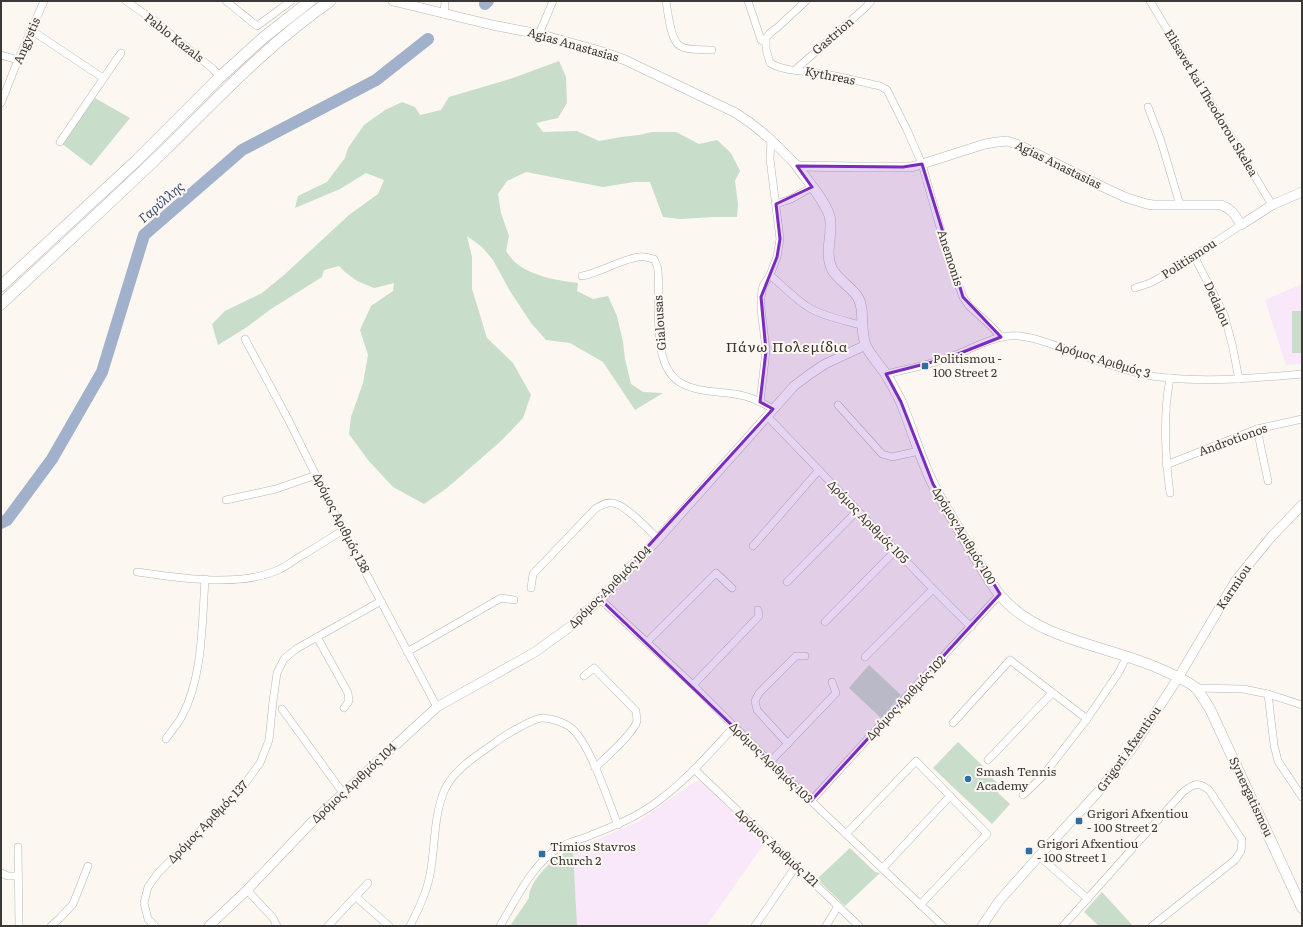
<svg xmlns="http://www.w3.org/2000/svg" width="1303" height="927" font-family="Literata,serif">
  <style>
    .education { fill: #f8e8fa }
    .green { fill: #c8ddca }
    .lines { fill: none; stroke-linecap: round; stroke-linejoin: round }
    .river { stroke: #a1b0cb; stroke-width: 12 }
    .minor-casing { stroke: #bab5b0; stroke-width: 8 }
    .tertiary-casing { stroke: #bab5b0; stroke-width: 10 }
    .secondary-casing { stroke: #bab5b0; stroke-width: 11 }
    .primary-casing { stroke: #bab5b0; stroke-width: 12 }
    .minor { stroke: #fff; stroke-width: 7 }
    .tertiary { stroke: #fff; stroke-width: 9 }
    .secondary { stroke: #fff; stroke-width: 10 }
    .primary { stroke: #fff; stroke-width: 11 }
    .marked { fill: #7b2cbf; fill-opacity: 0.2; stroke: #7b2cbf; stroke-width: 3; stroke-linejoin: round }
    .poi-dot { fill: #2d6fa5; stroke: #fcf7f1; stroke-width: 1.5 }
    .labels { text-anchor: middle; stroke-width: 4; stroke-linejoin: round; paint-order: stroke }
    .street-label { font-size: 12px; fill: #3b3937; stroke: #fcf7f1 }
    .poi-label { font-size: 12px; fill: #3b3937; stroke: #fcf7f1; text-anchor: start }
    .water-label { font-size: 13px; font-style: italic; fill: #344971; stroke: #fcf7f1 }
    .quarter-label { font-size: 14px; letter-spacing: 1px; fill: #36322d; stroke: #fcf7f1 }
  </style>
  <rect width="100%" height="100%" fill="#fcf7f1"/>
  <g class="education">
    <polygon points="1302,284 1302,364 1286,365 1265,300"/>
    <polygon points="701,780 764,844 706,926 577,926 573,850 638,822 694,782"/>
  </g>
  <g class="green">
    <path d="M559,61L566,77L567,103L558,118L536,123L543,132L577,131L599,141L621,137L639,135L652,132H676L699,144L717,140L731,153L740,171L735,181L738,204L737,217H714L680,219L663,217L650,182H634L603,187L526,172L507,181L498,194L501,213L509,236L506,251C509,255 512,260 516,263C531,276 559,281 578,283L577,291L593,299L608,296L617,316L623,342L625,359L631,384L643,392L663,393L635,410L603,362L570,343L546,340L531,323L510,291L493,260L482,247L467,236L472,257V289L487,338L513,363L531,395L523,418L501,441L447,488L424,504L393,487L368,460L349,434L351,417L363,383L368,355L360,330L371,306L393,291L394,283L374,288L357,281L345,272L339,266L324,270L322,277L271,309L247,327L218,345L212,324L225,311L262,293L284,275L349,215L378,194L384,180L366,173L340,189L295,208L298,196L327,182L345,158L348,148L364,125L385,110L402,102L415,107L420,115L441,110L449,97L513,78Z"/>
    <polygon points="93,97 130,118 91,166 61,143"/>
    <rect x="1292" y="311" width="10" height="42"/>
    <polygon points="869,665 901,695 881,718 849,688"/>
    <polygon points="958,742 984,767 983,770 1003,788 998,793 1010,804 992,824 933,768"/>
    <polygon points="850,848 875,872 880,873 845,906 817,879"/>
    <path d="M573,850L577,926H510L529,898C528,883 551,860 564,853C567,852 570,851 573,850Z"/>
    <polygon points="1102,892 1133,926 1099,926 1084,912"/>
  </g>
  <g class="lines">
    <g class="river">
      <polyline points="485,4 488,1"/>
      <polyline points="1,523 7,520 52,459 102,372 144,235 242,150 376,80 428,39"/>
    </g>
    <g class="minor-casing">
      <g id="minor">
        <polyline points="126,1 155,21 213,69 220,77"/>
        <polyline points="226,1 257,26 291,1"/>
        <path d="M666,1C668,12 670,40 680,46C687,51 704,49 712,50"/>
        <polyline points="748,1 761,40 766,43"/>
        <path d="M806,1L778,27L770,33L766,38V49L770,63C785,72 807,71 825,74C843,77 861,82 880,86L887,90L907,130L922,164L951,266L963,297L969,306L991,326L1001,337"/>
        <polyline points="1150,1 1272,205"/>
        <polyline points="444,14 445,1"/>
        <polyline points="31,30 103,78"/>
        <polyline points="539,34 553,1"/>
        <polyline points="1,55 18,60"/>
        <polyline points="795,70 866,7 871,1"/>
        <polyline points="1,103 18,60 44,1"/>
        <polyline points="1148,107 1161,141 1180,205"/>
        <polyline points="60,142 121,53"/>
        <polyline points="776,204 791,199 812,187"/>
        <polyline points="1194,256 1224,314 1232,344 1239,379"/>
        <path d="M770,275C783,286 794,298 808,307C821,316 846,321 861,325"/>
        <path d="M582,276C600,273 629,255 645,257C648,257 651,259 654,259C656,263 658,267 658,271C661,302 649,368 683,384C700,393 722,391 740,395C752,397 763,403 773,409"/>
        <polyline points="1135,288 1150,283 1165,275 1241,225"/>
        <polyline points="245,339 288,419 343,530 437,707"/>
        <path d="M886,374C907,369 929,365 950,357C970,350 988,338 1009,336C1027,334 1051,344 1068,350C1092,359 1117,368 1142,374C1151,377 1160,377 1169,378C1213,382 1258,378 1302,374"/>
        <path d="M1170,378C1163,413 1165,458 1170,493"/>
        <polyline points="760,402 766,351 765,341 761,309 761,297 763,286 770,275 777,257 780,239 770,159 771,139"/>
        <polyline points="838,405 882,454 892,457 919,451"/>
        <polyline points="767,416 933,589 971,627"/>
        <polyline points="1257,429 1268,481"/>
        <polyline points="1166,465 1257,429 1302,419"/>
        <polyline points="226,500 276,489 316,475"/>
        <polyline points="753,546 819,470"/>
        <path d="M137,572C179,578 241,588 280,569C287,566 294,560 301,556C315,548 329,539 343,530"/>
        <polyline points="787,582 857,511"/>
        <path d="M531,588L533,574L595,509C600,506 605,502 612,503C624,503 649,530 658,539"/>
        <polyline points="600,599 693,685 770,762 943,926"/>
        <polyline points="825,622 896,550"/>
        <polyline points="317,637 348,693 349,701 344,708"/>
        <polyline points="647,642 716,573 732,588"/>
        <polyline points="407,652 501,598 514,600"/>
        <polyline points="865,657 933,589"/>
        <path d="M584,676L594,668L636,711C636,714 637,718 637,721C634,733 605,758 595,768"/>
        <polyline points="693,685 759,616 758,610"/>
        <polyline points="1195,688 1243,689 1268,694 1302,705"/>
        <polyline points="1268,694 1274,745 1278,761 1302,797"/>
        <polyline points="282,709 343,793"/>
        <polyline points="953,723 1010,660 1087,719"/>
        <path d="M166,739C171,731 178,724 182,716C203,677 202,623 205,579"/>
        <polyline points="788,744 757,710 755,701 759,693 796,656 805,656"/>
        <polyline points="988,760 1052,693"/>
        <polyline points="770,762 836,693 832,682"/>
        <polyline points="695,770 859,926"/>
        <polyline points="1023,795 1042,777 1087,719 1119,672 1127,656"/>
        <polyline points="811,801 1000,594"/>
        <polyline points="846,834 916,761 987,834 920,905"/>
        <polyline points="18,847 19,926"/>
        <polyline points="1039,856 1088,899"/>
        <polyline points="883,868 950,796"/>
        <polyline points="1,873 8,876 18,876"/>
        <polyline points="247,890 273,918 277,926"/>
        <polyline points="356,897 389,926"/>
        <polyline points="51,926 60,918 73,904 88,866"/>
        <polyline points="155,926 148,919 144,903 148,887 158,873 239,792 260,763 269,740 273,701 277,673 284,659 296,649 381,601"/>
        <polyline points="328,926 368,883"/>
        <path d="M410,926C419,908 428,890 431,869C435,843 434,814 445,789C455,768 478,755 496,742C503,736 534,718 542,718C550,718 563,722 570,727C590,742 608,801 618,825"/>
        <path d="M500,926C517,898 532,864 560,847C569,842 579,840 589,836C611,827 633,819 654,804C684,783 709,754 734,727"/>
        <polyline points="755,926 796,866"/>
        <polyline points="826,926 838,906"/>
        <path d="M1063,926L1183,792C1194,784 1197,781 1209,790L1242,840L1241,851L1235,860L1152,926"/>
      </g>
    </g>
    <g class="tertiary-casing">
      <g id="tertiary">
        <path d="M393,1L492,25L539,34L603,52L625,60L736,113C761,129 777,145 797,166L856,167H911L922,164L985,144L997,142L1007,141L1019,145L1103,187L1127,198L1147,204L1153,205H1221C1232,209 1235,215 1241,225L1272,205L1302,192"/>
        <polyline points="209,926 247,890 311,823 437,707 535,652 571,626 600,599 658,539 794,386 810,374 825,364 866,345"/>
        <polyline points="982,926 999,901 1039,856 1098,792 1131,750 1178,678 1236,580 1272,536 1302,505"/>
      </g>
    </g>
    <g class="secondary-casing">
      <path id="secondary" d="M797,166C806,179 827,203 830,218C833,235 824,253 832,269C838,280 850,286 857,296C866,309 859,330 866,346C871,356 879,364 885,373C891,382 896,392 901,402C912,429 920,458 933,484C940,499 950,514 958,528C971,551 984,574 999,594C1039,643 1113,645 1167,672C1176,676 1188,681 1196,688C1201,694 1206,703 1210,709L1302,908"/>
    </g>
    <g class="primary-casing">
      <g id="primary">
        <polyline points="1,286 135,162 220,77 263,38 310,1"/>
        <path d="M1,304C55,253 110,203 164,151C217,99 268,44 330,1"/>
      </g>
    </g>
    <use href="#minor" class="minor"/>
    <use href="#tertiary" class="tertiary"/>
    <use href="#secondary" class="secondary"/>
    <use href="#primary" class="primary"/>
  </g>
  <path class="marked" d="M922,164L963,297L1001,337L948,358L886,374L901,402L933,484L1000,594L811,801L600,599L773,409L760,402L766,351L761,297L777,257L780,239L776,204L812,187L797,166L903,167Z"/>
  <g class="poi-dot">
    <rect x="921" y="362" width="8" height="8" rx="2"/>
    <circle cx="968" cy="779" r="4"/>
    <rect x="1075" y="817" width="8" height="8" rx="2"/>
    <rect x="1025" y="847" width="8" height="8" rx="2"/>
    <rect x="538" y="850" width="8" height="8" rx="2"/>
  </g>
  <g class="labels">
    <g class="street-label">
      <text transform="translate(833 36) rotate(-41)" y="4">Gastrion</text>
      <text transform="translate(174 38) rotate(38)" y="4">Pablo Kazals</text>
      <text transform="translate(27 41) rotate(-67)" y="4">Angystis</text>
      <text transform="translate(573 45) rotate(16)" y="4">Agias Anastasias</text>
      <text transform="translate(830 76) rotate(11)" y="4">Kythreas</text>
      <text transform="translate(1211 103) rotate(59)" y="4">Elisavet kai Theodorou Skelea</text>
      <text transform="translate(1058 165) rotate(26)" y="4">Agias Anastasias</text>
      <text transform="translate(950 258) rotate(72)" y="4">Anemonis</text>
      <text transform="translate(1189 259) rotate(-33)" y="4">Politismou</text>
      <text transform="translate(1217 304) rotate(66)" y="4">Dedalou</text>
      <text transform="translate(660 323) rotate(-94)" y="4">Gialousas</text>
      <text transform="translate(1103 360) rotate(17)" y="4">Δρόμος Αριθμός 3</text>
      <text transform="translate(1233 440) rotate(-20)" y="4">Androtionos</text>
      <text transform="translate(868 522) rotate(46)" y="4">Δρόμος Αριθμός 105</text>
      <text transform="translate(341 523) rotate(63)" y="4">Δρόμος Αριθμός 138</text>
      <text transform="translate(964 536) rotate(59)" y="4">Δρόμος Αριθμός 100</text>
      <text transform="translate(610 587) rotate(-45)" y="4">Δρόμος Αριθμός 104</text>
      <text transform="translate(1234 587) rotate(-56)" y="4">Karmiou</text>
      <text transform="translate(906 698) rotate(-47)" y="4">Δρόμος Αριθμός 102</text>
      <text transform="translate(1129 749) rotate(-55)" y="4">Grigori Afxentiou</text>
      <text transform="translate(771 763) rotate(44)" y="4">Δρόμος Αριθμός 103</text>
      <text transform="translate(354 783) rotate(-43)" y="4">Δρόμος Αριθμός 104</text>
      <text transform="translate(1251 797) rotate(65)" y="4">Synergatismou</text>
      <text transform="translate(208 822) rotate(-46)" y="4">Δρόμος Αριθμός 137</text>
      <text transform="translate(777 848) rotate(43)" y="4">Δρόμος Αριθμός 121</text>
    </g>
    <g class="poi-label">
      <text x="933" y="363">Politismou -<tspan x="933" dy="14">100 Street 2</tspan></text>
      <text x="976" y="776">Smash Tennis<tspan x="976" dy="14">Academy</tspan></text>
      <text x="1087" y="818">Grigori Afxentiou<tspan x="1087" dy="14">- 100 Street 2</tspan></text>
      <text x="1037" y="848">Grigori Afxentiou<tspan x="1037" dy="14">- 100 Street 1</tspan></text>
      <text x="550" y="851">Timios Stavros<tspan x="550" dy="14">Church 2</tspan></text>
    </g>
    <g class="water-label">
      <text transform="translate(161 202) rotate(-41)" y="5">Γαρύλλης</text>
    </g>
    <g class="quarter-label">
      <text x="787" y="352">Πάνω Πολεμίδια</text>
    </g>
  </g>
  <rect width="1303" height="927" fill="none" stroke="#3b3937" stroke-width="4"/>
</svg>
